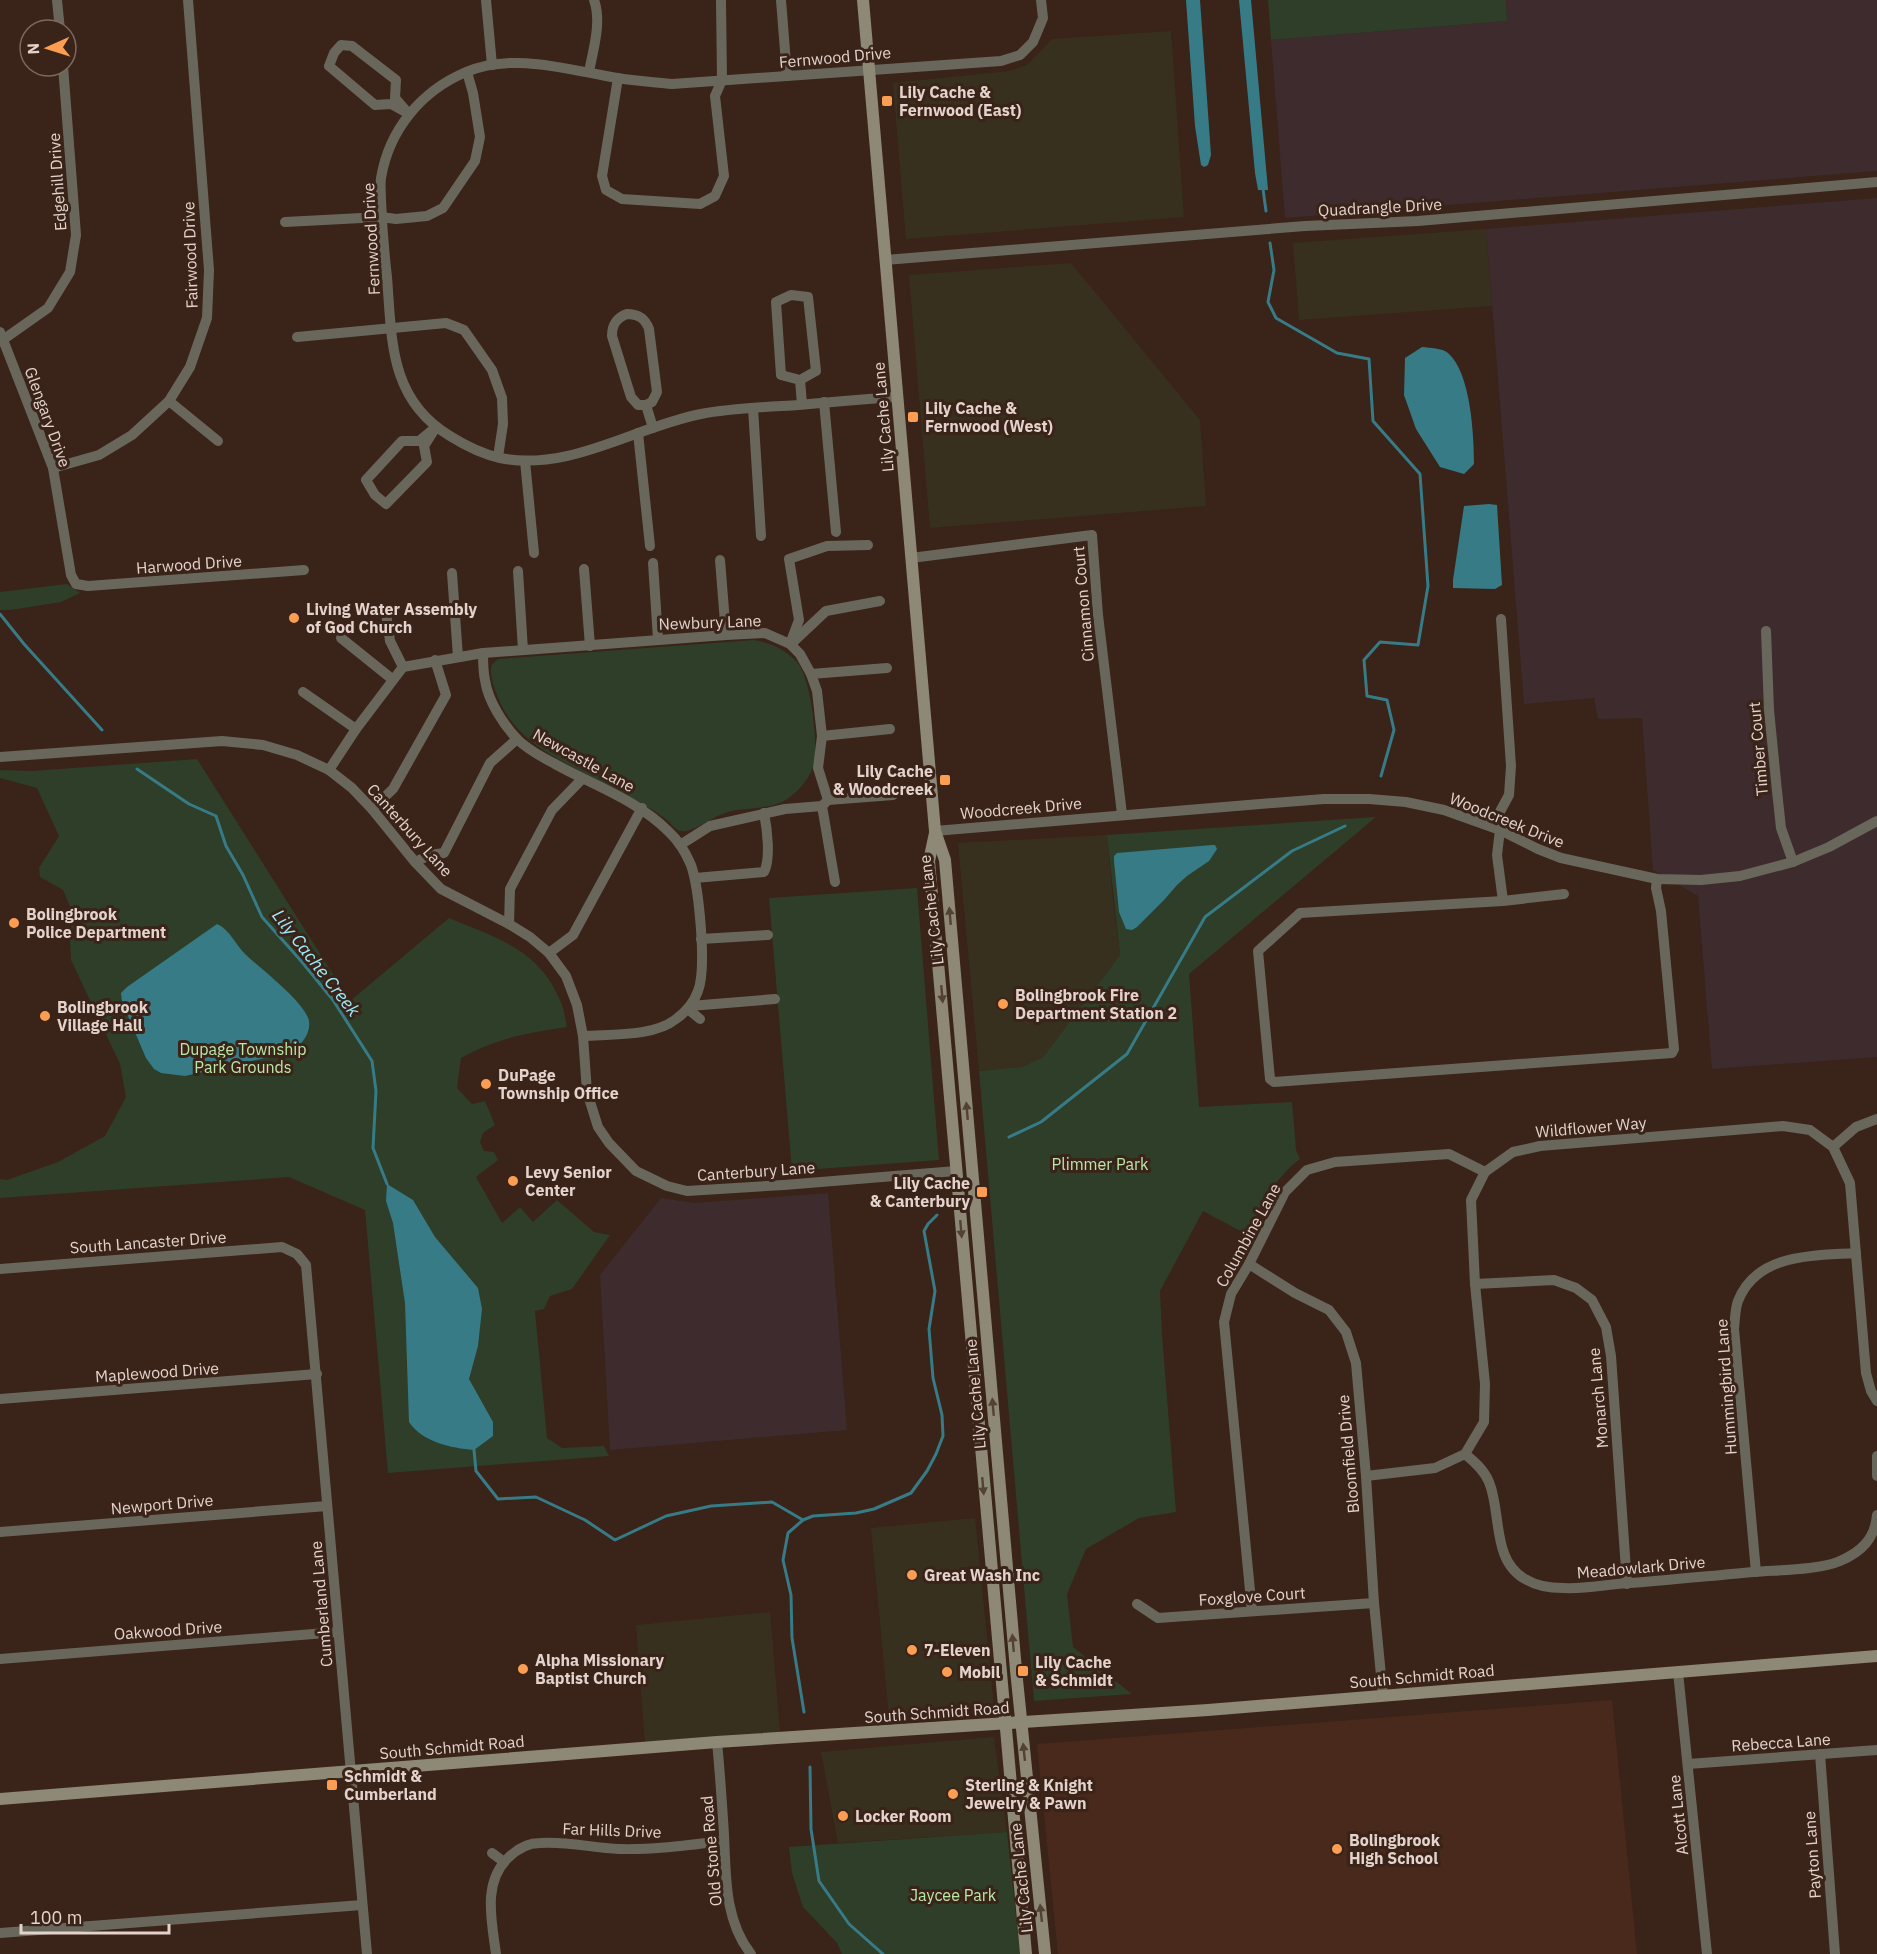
<svg xmlns="http://www.w3.org/2000/svg" width="1877" height="1954" font-family="'IBM Plex Sans',sans-serif">
  <style>
    .commercial { fill: #37301f }
    .industrial { fill: #3e2b2e }
    .built { fill: #48291b }
    .green { fill: #2e3e28 }
    .water { fill: #377b87 }
    .lines { fill: none; stroke-linecap: round; stroke-linejoin: round }
    .stream { stroke: #377b87; stroke-width: 3 }
    .street { stroke: #69675b; stroke-width: 10 }
    .secondary { stroke: #8d8976; stroke-width: 12 }
    .oneway { fill: #534234 }
    .poi-dot { fill: #fc9d54; stroke: #3a2318; stroke-width: 2 }
    .labels { text-anchor: middle; stroke-width: 6; stroke-linejoin: round; paint-order: stroke }
    .street-label { font-size: 16px; fill: #e4d3cc; stroke: #3a2318 }
    .poi-label { font-size: 16px; font-weight: bold; fill: #e4d3cc; stroke: #3a2318; text-anchor: start }
    .park-label { font-size: 16px; fill: #b9e9a8; stroke: #3a2318 }
    .water-label { font-size: 18px; font-style: italic; fill: #9cecfc; stroke: #3a2318 }
  </style>
  <rect width="100%" height="100%" fill="#3a2318"/>
  <g class="commercial">
    <polygon points="1171,31 1184,217 906,239 893,83 1009,71 1027,65 1052,39"/>
    <polygon points="1486,229 1492,306 1299,320 1293,243"/>
    <polygon points="1071,263 1200,420 1206,506 930,528 909,275"/>
    <polygon points="1107,835 1113,900 1120,955 1043,1057 1022,1067 979,1071 958,843"/>
    <polygon points="975,1518 994,1707 889,1717 871,1528"/>
    <polygon points="770,1612 780,1732 645,1743 636,1625"/>
    <polygon points="994,1737 1007,1832 838,1843 821,1752"/>
  </g>
  <g class="industrial">
    <polygon points="1506,0 1877,0 1877,171 1285,218 1271,40 1507,21"/>
    <polygon points="1877,198 1877,1057 1712,1069 1698,896 1653,870 1642,718 1598,719 1594,698 1524,704 1486,229"/>
    <polygon points="828,1193 847,1430 610,1450 600,1275 661,1198 694,1203"/>
  </g>
  <polygon class="built" points="1612,1700 1637,1954 1058,1954 1037,1744"/>
  <g class="green">
    <polygon points="1268,0 1506,0 1507,21 1271,40"/>
    <polygon points="67,584 80,593 61,602 10,610 0,610 0,592"/>
    <path d="M754,640C771,643 785,649 797,662C811,678 817,738 815,759C813,774 800,791 787,799C769,811 745,806 725,813C714,816 691,834 680,831C674,829 670,822 666,819C648,806 626,795 607,785C572,766 530,750 507,715C501,706 489,679 491,668C492,663 495,661 499,659Z"/>
    <path d="M197,759L350,1001L449,918C496,938 538,948 560,1000C564,1008 565,1018 567,1027C527,1033 497,1038 461,1058L457,1088L472,1104L485,1101L495,1125L483,1133L480,1142L484,1151L494,1152L498,1160L476,1177L502,1223L520,1207L533,1222L557,1200L594,1232L610,1235L572,1289L550,1296L544,1309L535,1311L547,1438L562,1448L604,1446L609,1456L388,1473L365,1210L289,1177L0,1198V1179L7,1180L58,1162L105,1136L126,1097L120,1064L71,960L70,939L73,914L63,890L40,877L39,868L59,836L37,788L0,778V770L32,771Z"/>
    <path d="M1376,817L1189,974L1199,1107L1292,1102L1296,1150L1300,1159C1274,1178 1262,1207 1246,1234L1203,1211L1160,1291L1162,1334L1176,1512L1139,1518L1086,1549L1067,1594L1073,1647L1132,1694L1034,1701L979,1071L1022,1067L1043,1057L1120,955L1107,835Z"/>
    <polygon points="917,888 939,1160 792,1171 769,898"/>
    <polygon points="1007,1832 1020,1954 842,1954 837,1943 803,1907 792,1873 789,1847"/>
  </g>
  <g class="water">
    <polygon points="1186,0 1200,0 1211,155 1208,165 1204,167 1201,165 1195,126"/>
    <polygon points="1239,0 1251,0 1268,190 1258,190 1255,173"/>
    <path d="M1422,347C1430,348 1442,348 1448,353C1471,373 1474,436 1474,464L1464,474L1440,467L1416,429L1404,395L1405,358Z"/>
    <polygon points="1489,504 1497,505 1502,585 1495,589 1453,588 1453,580 1464,506"/>
    <polygon points="1212,845 1215,845 1217,849 1209,861 1187,876 1177,885 1164,900 1137,927 1132,930 1126,929 1119,912 1114,861 1114,856 1117,853"/>
    <path d="M217,924C229,929 236,945 245,954C260,968 306,1003 309,1021C311,1034 301,1045 292,1052L185,1076L161,1073L154,1069L146,1058L122,1002L121,993L127,987Z"/>
    <path d="M387,1184L413,1200L435,1237L478,1288L482,1309L478,1346L469,1379L493,1422V1436L474,1450C451,1448 422,1442 409,1422L405,1303L393,1223L386,1201Z"/>
  </g>
  <g class="lines">
    <g class="stream">
      <polyline points="1263,189 1266,211"/>
      <polyline points="1270,243 1274,270 1268,302 1276,318 1337,353 1369,359 1373,421 1420,474 1428,586 1418,645 1380,642 1364,660 1367,696 1387,700 1394,730 1381,776"/>
      <polyline points="0,614 24,644 102,730"/>
      <polyline points="137,769 189,804 216,816 226,846 243,875 262,917 302,962 333,1000 372,1061 376,1091 373,1148 387,1184"/>
      <polyline points="1009,1137 1041,1122 1127,1054 1205,917 1292,851 1345,826"/>
      <polyline points="474,1450 476,1471 498,1499 536,1497 585,1520 615,1540 666,1516 711,1506 772,1502 803,1520"/>
      <polyline points="804,1712 792,1638 791,1595 783,1560 788,1533 803,1520 813,1516 856,1513 874,1509 911,1493 927,1471 936,1454 943,1436 942,1415 933,1378 929,1329 935,1291 924,1231 928,1224 937,1215"/>
      <polyline points="810,1767 811,1829 819,1881 849,1924 883,1954"/>
    </g>
    <g class="street">
      <polyline points="57,0 60,30"/>
      <polyline points="486,0 492,65"/>
      <polyline points="781,0 787,76"/>
      <polygon points="341,45 352,46 396,80 395,98 409,114 391,104 375,105 329,66 334,53"/>
      <path d="M589,72C593,50 602,22 594,0"/>
      <polyline points="618,78 602,176 606,190 622,199 700,204 715,196 724,176 715,96 722,80 721,0"/>
      <polyline points="285,222 381,217 396,219 427,216 443,208 475,161 480,137 473,93 467,72"/>
      <polyline points="885,260 1305,226 1418,221 1877,182"/>
      <path d="M627,314C638,314 645,318 649,329L657,392L652,402L646,405H638L631,397L612,336C612,325 616,318 627,314Z"/>
      <polyline points="0,332 53,468 71,575 76,584 88,586 304,570"/>
      <polyline points="297,337 446,323 464,330 492,370 502,398 503,424 498,457"/>
      <polyline points="4,339 48,308 70,272 76,235 63,66"/>
      <polyline points="800,380 781,375 776,302 791,295 808,297 816,371 800,380 802,404"/>
      <path d="M897,397C865,399 832,402 799,405C767,407 733,408 701,414C634,427 570,472 500,458C482,454 466,446 450,436C389,399 392,340 387,277C384,251 382,226 381,200C381,193 380,185 381,178C389,130 421,91 466,72C515,52 568,70 617,78C635,81 654,82 672,84L1001,61L1020,55L1033,42L1043,18L1041,0"/>
      <polyline points="169,401 218,441"/>
      <polyline points="824,402 836,532"/>
      <polyline points="646,405 653,428"/>
      <polyline points="753,408 761,536"/>
      <polygon points="436,427 424,446 427,462 386,504 375,495 366,480 402,441 419,441"/>
      <polyline points="638,433 650,546"/>
      <polyline points="525,461 534,553"/>
      <polyline points="53,468 99,455 132,435 169,401 190,367 207,318 209,270 188,0"/>
      <polyline points="911,558 1092,535 1098,615 1122,814"/>
      <polyline points="720,560 726,635"/>
      <polyline points="653,563 658,639"/>
      <polyline points="584,569 590,646"/>
      <polyline points="518,571 523,650"/>
      <polyline points="452,573 458,657"/>
      <polyline points="386,613 390,641 403,667"/>
      <polyline points="1501,619 1511,766 1509,795 1496,819 1500,830 1497,855 1503,901"/>
      <polyline points="1766,631 1769,710 1777,791 1781,828 1793,862"/>
      <polyline points="341,638 392,679"/>
      <polyline points="793,642 826,611 880,601"/>
      <polyline points="790,644 799,620 789,559 827,546 868,545"/>
      <path d="M483,653C483,662 483,671 485,680C488,701 503,724 517,739C528,750 542,757 555,764C593,785 637,800 668,831C678,840 686,853 691,865C699,888 707,968 698,991C694,1002 686,1012 676,1019C654,1037 611,1034 583,1036"/>
      <polyline points="811,674 887,668"/>
      <polyline points="303,692 356,729"/>
      <polyline points="822,736 890,729"/>
      <polyline points="0,757 222,741 263,745 297,755 329,770 352,788 372,809 415,862 441,889 509,924 530,937 549,953 566,976 577,1005 583,1036 587,1092 598,1127 609,1143 636,1171 667,1186 687,1191 784,1185 956,1171"/>
      <polyline points="329,770 356,729 403,667 483,653 726,635 765,633 790,644 800,654 811,674 817,691 822,736 818,768 828,800 822,806 785,809 710,826 680,845"/>
      <polyline points="828,800 893,795"/>
      <polyline points="822,806 835,882"/>
      <polyline points="372,809 393,789 446,695 435,660"/>
      <polyline points="935,831 1260,804 1324,799 1369,799 1406,802 1444,810 1500,830 1538,849 1561,858 1657,879 1701,880 1740,876 1793,862 1829,847 1877,821"/>
      <polyline points="415,862 430,855 444,853 490,763 517,739"/>
      <path d="M695,878L764,872C771,859 767,828 764,813"/>
      <polyline points="1564,894 1503,901 1300,913 1258,951 1270,1079 1274,1082 1672,1053 1674,1049 1661,911 1656,888 1657,879"/>
      <polyline points="509,924 510,889 552,810 582,779"/>
      <polyline points="701,939 768,935"/>
      <polyline points="549,953 573,935 642,808"/>
      <polyline points="690,1006 775,999"/>
      <polyline points="688,1009 700,1019"/>
      <polyline points="1833,1147 1856,1127 1877,1119"/>
      <polyline points="1249,1264 1295,1293 1329,1310 1346,1332 1356,1363 1366,1476 1374,1603 1383,1696"/>
      <polyline points="0,1269 282,1247 297,1254 306,1265 367,1954"/>
      <polyline points="1475,1284 1554,1280 1576,1288 1592,1300 1606,1327 1611,1356 1627,1584"/>
      <polyline points="0,1399 317,1374"/>
      <path d="M1465,1454C1475,1462 1484,1470 1489,1482C1502,1513 1491,1562 1527,1580C1537,1586 1552,1588 1563,1588C1581,1589 1599,1586 1617,1584C1663,1581 1708,1576 1754,1572C1777,1570 1820,1570 1840,1561C1861,1552 1875,1539 1877,1515"/>
      <polyline points="1877,1456 1877,1476"/>
      <polyline points="1366,1476 1435,1468 1465,1454 1484,1422 1485,1384 1475,1284 1471,1200 1485,1172 1513,1152 1540,1146 1783,1126 1810,1130 1833,1147 1850,1183 1866,1373 1871,1391 1877,1401"/>
      <polyline points="0,1532 327,1506"/>
      <path d="M1756,1572L1734,1329C1735,1320 1735,1309 1738,1301C1757,1253 1813,1256 1856,1253"/>
      <polyline points="1137,1604 1158,1618 1374,1603"/>
      <polyline points="1252,1611 1224,1322 1231,1294 1249,1264 1285,1192 1307,1170 1335,1162 1449,1154 1485,1172"/>
      <polyline points="0,1659 338,1632"/>
      <polyline points="1678,1672 1707,1954"/>
      <path d="M717,1742C720,1773 722,1803 724,1834C726,1875 724,1920 751,1954"/>
      <polyline points="1820,1754 1835,1954"/>
      <polyline points="1688,1764 1877,1750"/>
      <polyline points="492,1853 504,1862"/>
      <polyline points="0,1933 362,1905"/>
      <path d="M496,1954C492,1922 482,1883 508,1858C517,1849 528,1843 540,1843C566,1841 593,1848 619,1849C654,1850 689,1845 724,1841"/>
    </g>
    <g class="secondary">
      <polyline points="863,0 935,831 945,860 1016,1670 1045,1954"/>
      <polyline points="935,833 929,861 1026,1954"/>
      <polyline points="0,1799 717,1742 1208,1710 1877,1656"/>
    </g>
  </g>
  <defs><path id="oneway-solid" d="M-6-.8H1V-3.2L6.5 0L1 3.2V.8H-6Z" transform="scale(1.5)"/></defs>
  <g class="oneway">
    <use href="#oneway-solid" transform="translate(950 916) rotate(-95)"/>
    <use href="#oneway-solid" transform="translate(942 994) rotate(85)"/>
    <use href="#oneway-solid" transform="translate(967 1111) rotate(-95)"/>
    <use href="#oneway-solid" transform="translate(961 1229) rotate(85)"/>
    <use href="#oneway-solid" transform="translate(993 1407) rotate(-95)"/>
    <use href="#oneway-solid" transform="translate(983 1486) rotate(85)"/>
    <use href="#oneway-solid" transform="translate(1013 1643) rotate(-95)"/>
    <use href="#oneway-solid" transform="translate(1024 1752) rotate(-96)"/>
    <use href="#oneway-solid" transform="translate(1041 1913) rotate(-96)"/>
  </g>
  <g class="poi-dot">
    <rect x="881" y="95" width="12" height="12" rx="3"/>
    <rect x="907" y="411" width="12" height="12" rx="3"/>
    <circle cx="294" cy="618" r="6"/>
    <rect x="939" y="774" width="12" height="12" rx="3"/>
    <circle cx="14" cy="923" r="6"/>
    <circle cx="1003" cy="1004" r="6"/>
    <circle cx="45" cy="1016" r="6"/>
    <circle cx="486" cy="1084" r="6"/>
    <circle cx="513" cy="1181" r="6"/>
    <rect x="976" y="1186" width="12" height="12" rx="3"/>
    <circle cx="912" cy="1575" r="6"/>
    <circle cx="912" cy="1650" r="6"/>
    <circle cx="523" cy="1669" r="6"/>
    <rect x="1017" y="1665" width="12" height="12" rx="3"/>
    <circle cx="947" cy="1672" r="6"/>
    <rect x="326" y="1779" width="12" height="12" rx="3"/>
    <circle cx="953" cy="1794" r="6"/>
    <circle cx="843" cy="1816" r="6"/>
    <circle cx="1337" cy="1849" r="6"/>
  </g>
  <g class="labels">
    <g class="street-label">
      <text transform="translate(835 57) rotate(-5)" y="6">Fernwood Drive</text>
      <text transform="translate(57 182) rotate(-94)" y="6">Edgehill Drive</text>
      <text transform="translate(1380 207) rotate(-3)" y="6">Quadrangle Drive</text>
      <text transform="translate(371 239) rotate(-93)" y="6">Fernwood Drive</text>
      <text transform="translate(190 255) rotate(-92)" y="6">Fairwood Drive</text>
      <text transform="translate(48 417) rotate(70)" y="6">Glengary Drive</text>
      <text transform="translate(883 417) rotate(-95)" y="6">Lily Cache Lane</text>
      <text transform="translate(189 564) rotate(-4)" y="6">Harwood Drive</text>
      <text transform="translate(1083 604) rotate(-95)" y="6">Cinnamon Court</text>
      <text transform="translate(710 622) rotate(-2)" y="6">Newbury Lane</text>
      <text transform="translate(1758 749) rotate(-95)" y="6">Timber Court</text>
      <text transform="translate(584 760) rotate(29)" y="6">Newcastle Lane</text>
      <text transform="translate(1021 808) rotate(-5)" y="6">Woodcreek Drive</text>
      <text transform="translate(1507 820) rotate(22)" y="6">Woodcreek Drive</text>
      <text transform="translate(410 830) rotate(48)" y="6">Canterbury Lane</text>
      <text transform="translate(931 910) rotate(-97)" y="6">Lily Cache Lane</text>
      <text transform="translate(1591 1127) rotate(-5)" y="6">Wildflower Way</text>
      <text transform="translate(756 1171) rotate(-4)" y="6">Canterbury Lane</text>
      <text transform="translate(1248 1235) rotate(-61)" y="6">Columbine Lane</text>
      <text transform="translate(148 1242) rotate(-4)" y="6">South Lancaster Drive</text>
      <text transform="translate(157 1372) rotate(-4)" y="6">Maplewood Drive</text>
      <text transform="translate(1726 1387) rotate(-94)" y="6">Hummingbird Lane</text>
      <text transform="translate(975 1394) rotate(-95)" y="6">Lily Cache Lane</text>
      <text transform="translate(1598 1398) rotate(-95)" y="6">Monarch Lane</text>
      <text transform="translate(1348 1454) rotate(-95)" y="6">Bloomfield Drive</text>
      <text transform="translate(162 1504) rotate(-5)" y="6">Newport Drive</text>
      <text transform="translate(1641 1567) rotate(-5)" y="6">Meadowlark Drive</text>
      <text transform="translate(1252 1596) rotate(-4)" y="6">Foxglove Court</text>
      <text transform="translate(321 1604) rotate(-95)" y="6">Cumberland Lane</text>
      <text transform="translate(168 1630) rotate(-4)" y="6">Oakwood Drive</text>
      <text transform="translate(1422 1676) rotate(-5)" y="6">South Schmidt Road</text>
      <text transform="translate(937 1712) rotate(-4)" y="6">South Schmidt Road</text>
      <text transform="translate(1781 1742) rotate(-4)" y="6">Rebecca Lane</text>
      <text transform="translate(452 1747) rotate(-5)" y="6">South Schmidt Road</text>
      <text transform="translate(1678 1815) rotate(-96)" y="6">Alcott Lane</text>
      <text transform="translate(612 1830) rotate(2)" y="6">Far Hills Drive</text>
      <text transform="translate(711 1851) rotate(-95)" y="6">Old Stone Road</text>
      <text transform="translate(1812 1855) rotate(-94)" y="6">Payton Lane</text>
      <text transform="translate(1021 1878) rotate(-96)" y="6">Lily Cache Lane</text>
    </g>
    <g class="poi-label">
      <text x="899" y="98">Lily Cache &amp;<tspan x="899" dy="18">Fernwood (East)</tspan></text>
      <text x="925" y="414">Lily Cache &amp;<tspan x="925" dy="18">Fernwood (West)</tspan></text>
      <text x="306" y="615">Living Water Assembly<tspan x="306" dy="18">of God Church</tspan></text>
      <text x="933" y="777" text-anchor="end">Lily Cache<tspan x="933" dy="18">&amp; Woodcreek</tspan></text>
      <text x="26" y="920">Bolingbrook<tspan x="26" dy="18">Police Department</tspan></text>
      <text x="1015" y="1001">Bolingbrook Fire<tspan x="1015" dy="18">Department Station 2</tspan></text>
      <text x="57" y="1013">Bolingbrook<tspan x="57" dy="18">Village Hall</tspan></text>
      <text x="498" y="1081">DuPage<tspan x="498" dy="18">Township Office</tspan></text>
      <text x="525" y="1178">Levy Senior<tspan x="525" dy="18">Center</tspan></text>
      <text x="970" y="1189" text-anchor="end">Lily Cache<tspan x="970" dy="18">&amp; Canterbury</tspan></text>
      <text x="924" y="1581">Great Wash Inc</text>
      <text x="924" y="1656">7-Eleven</text>
      <text x="535" y="1666">Alpha Missionary<tspan x="535" dy="18">Baptist Church</tspan></text>
      <text x="1035" y="1668">Lily Cache<tspan x="1035" dy="18">&amp; Schmidt</tspan></text>
      <text x="959" y="1678">Mobil</text>
      <text x="344" y="1782">Schmidt &amp;<tspan x="344" dy="18">Cumberland</tspan></text>
      <text x="965" y="1791">Sterling &amp; Knight<tspan x="965" dy="18">Jewelry &amp; Pawn</tspan></text>
      <text x="855" y="1822">Locker Room</text>
      <text x="1349" y="1846">Bolingbrook<tspan x="1349" dy="18">High School</tspan></text>
    </g>
    <g class="park-label">
      <text x="243" y="1055">Dupage Township<tspan x="243" dy="18">Park Grounds</tspan></text>
      <text x="1100" y="1170">Plimmer Park</text>
      <text x="953" y="1901">Jaycee Park</text>
    </g>
    <g class="water-label">
      <text transform="translate(316 963) rotate(52)" y="6">Lily Cache Creek</text>
    </g>
  </g>
  <g transform="translate(48 48) rotate(267)"><circle r="28" fill="#3a2318" stroke="#7e6960" stroke-width="1.5"/>
  <path d="M0-4.5L10 22L0 15L-10 22Z" fill="#fc9d54"/>
  <text y="-9" font-size="16" font-weight="bold" text-anchor="middle" fill="#e4d3cc">N</text>
  </g>
  <path d="M21 1924v9h148v-9" fill="none" stroke="#e4d3cc" stroke-width="3"/>
  <text x="30" y="1924" font-size="18" fill="#e4d3cc" stroke="#3a2318" stroke-width="4.5" paint-order="stroke">100 m</text>
</svg>
